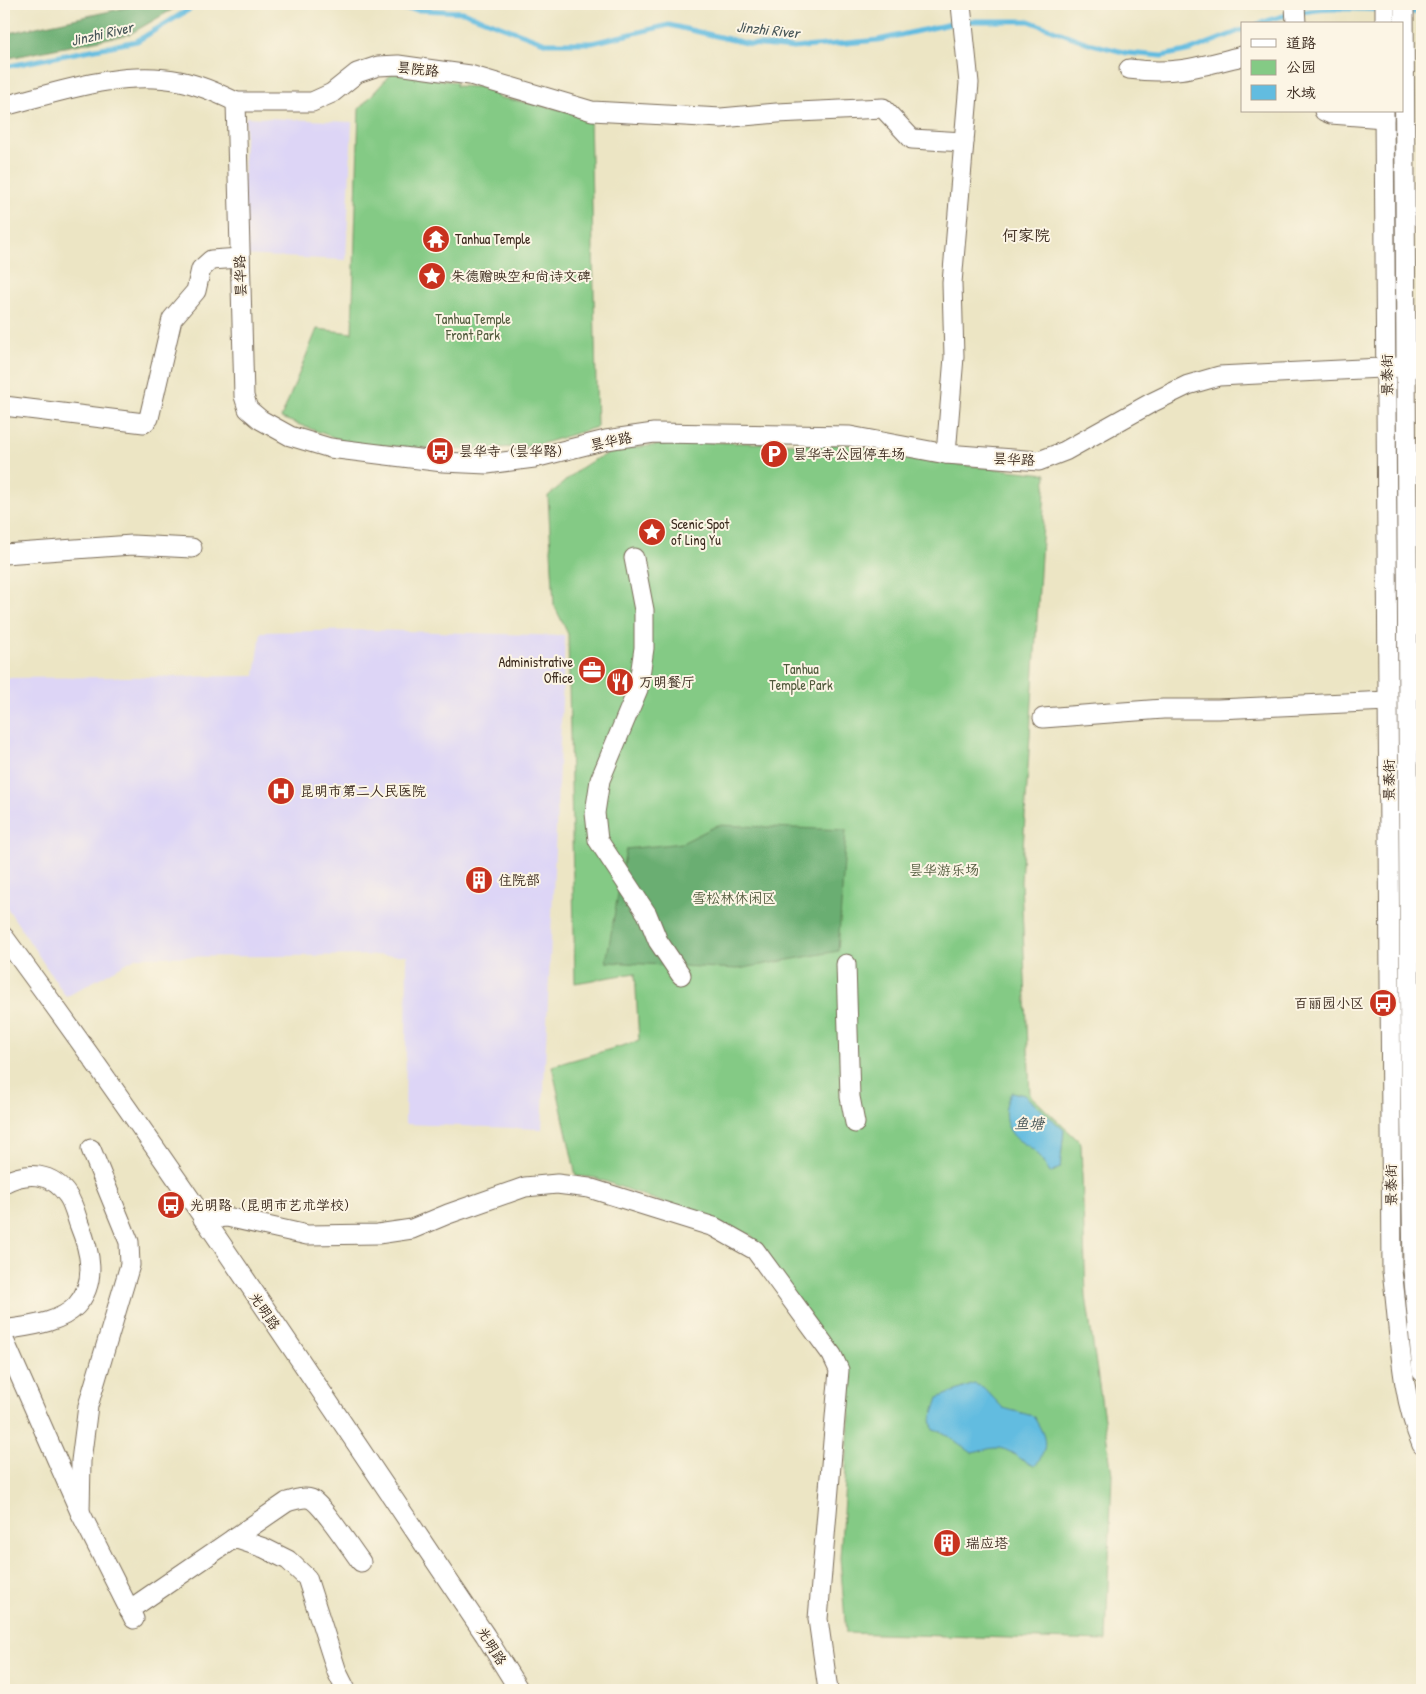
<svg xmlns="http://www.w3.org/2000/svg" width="1426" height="1694" font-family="'Patrick Hand','LXGW WenKai TC',sans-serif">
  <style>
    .built { fill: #ddd5f6 }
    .green { fill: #84ca85; stroke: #607a52 }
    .forest { fill: #6bae72; stroke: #536c48 }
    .water { fill: #62bce0; stroke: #4e737f }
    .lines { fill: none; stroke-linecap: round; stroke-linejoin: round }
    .stream { stroke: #62bce0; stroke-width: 5 }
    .minor-casing { stroke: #796b58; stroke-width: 21 }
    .minor { stroke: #fff; stroke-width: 19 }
    .labels { text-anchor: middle; stroke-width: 4; stroke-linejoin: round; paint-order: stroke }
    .street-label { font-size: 14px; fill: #3b2a1e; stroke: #fcf5e5 }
    .poi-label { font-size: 14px; fill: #3b2a1e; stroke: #fcf5e5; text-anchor: start }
    .park-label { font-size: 14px; fill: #515a3d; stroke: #fcf5e5 }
    .water-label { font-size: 15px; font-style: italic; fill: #475658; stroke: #fcf5e5 }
    .quarter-label { font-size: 16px; fill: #3b2a1e; stroke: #fcf5e5 }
  </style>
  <rect width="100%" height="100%" fill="#fcf5e5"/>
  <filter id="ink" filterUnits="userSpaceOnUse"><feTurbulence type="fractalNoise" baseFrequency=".02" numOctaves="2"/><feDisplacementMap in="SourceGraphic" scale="10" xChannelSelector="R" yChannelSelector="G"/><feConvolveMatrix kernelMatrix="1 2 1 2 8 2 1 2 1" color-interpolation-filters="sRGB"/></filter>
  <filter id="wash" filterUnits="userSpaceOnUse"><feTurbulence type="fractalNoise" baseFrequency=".0096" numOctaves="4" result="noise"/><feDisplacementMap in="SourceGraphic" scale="20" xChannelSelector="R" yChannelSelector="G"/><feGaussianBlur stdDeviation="1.12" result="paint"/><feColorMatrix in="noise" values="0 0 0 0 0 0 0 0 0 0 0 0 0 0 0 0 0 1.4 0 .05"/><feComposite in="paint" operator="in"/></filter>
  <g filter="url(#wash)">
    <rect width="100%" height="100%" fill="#ece5c4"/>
    <g class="built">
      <polygon points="246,117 352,122 346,260 240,255"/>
      <polygon points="371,630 565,636 542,1129 405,1124 407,955 137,957 66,997 4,903 4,678 255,676 261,632"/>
    </g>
    <g class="green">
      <polygon points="392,73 456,82 456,86 497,88 497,97 590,115 597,427 534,446 457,450 352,444 281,418 317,329 352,333 359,109"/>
      <path d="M694,442L857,445L887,457L1046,474L1021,882L1030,1095L1081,1143L1086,1296L1112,1474L1106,1641L846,1633L840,1558L852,1377L751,1235L596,1178L576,1176L552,1066L639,1041L635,973L575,983L568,634L554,605L548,496C565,482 583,463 605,455C633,445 665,445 694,442Z"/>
    </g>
    <g class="forest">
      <polygon points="143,4 182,4 130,34 4,59 4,34"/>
      <polygon points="718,825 846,830 838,951 738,969 606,962 626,849 682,843"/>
    </g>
    <g class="water">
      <path d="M1012,1092L1024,1095L1064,1130L1060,1168L1050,1173C1046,1167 1042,1159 1037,1153C1032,1147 1023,1144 1017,1139C1003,1127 1002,1106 1012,1092Z"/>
      <path d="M974,1384L983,1387L1003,1408L1033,1416C1045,1435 1051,1446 1035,1466C1021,1462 1010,1447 995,1448C988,1448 980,1452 972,1453L944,1433L933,1430L931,1419L938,1398Z"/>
    </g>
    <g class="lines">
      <g class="stream">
        <polyline points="290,4 463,12 546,43 592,43 669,25 750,44 794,48 878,40 959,22"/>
        <polyline points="1408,12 1422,13"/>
        <polyline points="967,21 1029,21 1088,43 1127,53 1162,56 1191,50 1242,30"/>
        <path d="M1258,24C1298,8 1340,7 1382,10"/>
        <polyline points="4,67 137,41 198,4"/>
      </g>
    </g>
  </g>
  <g filter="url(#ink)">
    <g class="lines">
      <g class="minor-casing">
        <g id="minor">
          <polyline points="1295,4 1296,24"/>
          <polyline points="1404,4 1410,1075 1413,1270 1422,1372"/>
          <polyline points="1385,24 1385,4"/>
          <path d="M1129,69C1175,75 1198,67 1242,56"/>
          <polyline points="236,102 312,102 332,93 357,73 378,66 398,65 470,75 592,111 721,118 777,113 883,108 912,139 964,142"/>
          <path d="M4,106C59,92 122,69 180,81C200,85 218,93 236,102L244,396L248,409L261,420L290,436L330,448L443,462L487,464L534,458L606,440L654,433L850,436L946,454L1039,461L1065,451L1151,403L1188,385L1219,376L1422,366"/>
          <polyline points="1324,111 1331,114 1384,118"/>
          <path d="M1384,111L1392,1271C1400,1329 1399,1391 1422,1445"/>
          <polyline points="4,406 144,423 149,418 172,319 196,291 201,269 211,260 240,258"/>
          <polyline points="946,454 954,357 952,283 969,83 961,5"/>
          <polyline points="4,554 132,545 192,548"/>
          <polyline points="634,558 644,610 644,648 638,689 600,780 595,813 598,840 647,914 658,941 681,975"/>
          <polyline points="1043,718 1163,709 1218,709 1388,701"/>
          <path d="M4,937C172,1164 327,1401 485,1635L519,1690"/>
          <polyline points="846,964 850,1097 855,1123"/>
          <path d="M4,1183C27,1171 52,1172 68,1196C73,1203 76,1215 79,1224C90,1251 98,1282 76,1306C59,1324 26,1326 4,1330"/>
          <polyline points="203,1219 227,1217 307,1235 378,1234 412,1229 448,1214 525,1187 557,1184 589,1188 714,1227 755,1250 832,1355 839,1370 818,1619 828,1690"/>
          <polyline points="4,1340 80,1512 134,1619"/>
          <polyline points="80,1512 81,1461 88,1406 130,1265 129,1242 91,1149"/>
          <polyline points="234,1538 264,1548 288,1560 307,1578 337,1672 346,1690"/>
          <path d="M129,1610L287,1502C294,1500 304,1496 311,1499C323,1505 351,1549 361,1562"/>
        </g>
      </g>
      <use href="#minor" class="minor"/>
    </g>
  </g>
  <defs>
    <g id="temple-disc" transform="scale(1.4375)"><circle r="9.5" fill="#c8321e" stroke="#fcf5e5"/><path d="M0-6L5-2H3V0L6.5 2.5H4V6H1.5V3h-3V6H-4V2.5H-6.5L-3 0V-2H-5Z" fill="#fff"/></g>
    <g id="sight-disc" transform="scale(1.4375)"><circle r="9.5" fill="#c8321e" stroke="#fcf5e5"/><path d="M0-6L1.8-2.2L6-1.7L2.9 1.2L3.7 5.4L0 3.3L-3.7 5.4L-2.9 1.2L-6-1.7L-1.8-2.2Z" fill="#fff"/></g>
    <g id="bus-disc" transform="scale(1.4375)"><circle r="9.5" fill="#c8321e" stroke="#fcf5e5"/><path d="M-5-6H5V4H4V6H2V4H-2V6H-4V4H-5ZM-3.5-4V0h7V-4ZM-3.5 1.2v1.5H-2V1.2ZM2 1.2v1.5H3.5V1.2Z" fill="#fff"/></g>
    <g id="parking-disc" transform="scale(1.4375)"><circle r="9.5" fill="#c8321e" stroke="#fcf5e5"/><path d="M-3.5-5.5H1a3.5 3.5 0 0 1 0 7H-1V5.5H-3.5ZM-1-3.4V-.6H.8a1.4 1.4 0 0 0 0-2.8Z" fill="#fff"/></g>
    <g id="office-disc" transform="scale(1.4375)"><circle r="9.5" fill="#c8321e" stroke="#fcf5e5"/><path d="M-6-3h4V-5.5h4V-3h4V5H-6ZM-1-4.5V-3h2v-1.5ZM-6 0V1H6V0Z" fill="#fff"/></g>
    <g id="restaurant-disc" transform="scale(1.4375)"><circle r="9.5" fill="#c8321e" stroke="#fcf5e5"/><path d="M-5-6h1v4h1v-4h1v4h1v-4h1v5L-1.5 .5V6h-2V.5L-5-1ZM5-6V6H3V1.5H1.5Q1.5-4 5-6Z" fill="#fff"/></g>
    <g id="hospital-disc" transform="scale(1.4375)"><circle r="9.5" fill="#c8321e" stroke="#fcf5e5"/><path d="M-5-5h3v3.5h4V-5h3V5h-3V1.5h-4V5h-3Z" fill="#fff"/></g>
    <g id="building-disc" transform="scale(1.4375)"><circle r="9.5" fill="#c8321e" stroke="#fcf5e5"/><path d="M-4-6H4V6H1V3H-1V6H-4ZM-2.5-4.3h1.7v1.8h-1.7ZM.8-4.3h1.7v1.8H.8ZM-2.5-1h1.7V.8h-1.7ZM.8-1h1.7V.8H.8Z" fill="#fff"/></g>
  </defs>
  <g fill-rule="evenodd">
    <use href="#temple-disc" x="436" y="239"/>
    <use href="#sight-disc" x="432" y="276"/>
    <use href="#bus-disc" x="440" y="451"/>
    <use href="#parking-disc" x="774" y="454"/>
    <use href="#sight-disc" x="652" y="532"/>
    <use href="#office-disc" x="592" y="670"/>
    <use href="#restaurant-disc" x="620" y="682"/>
    <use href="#hospital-disc" x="281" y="791"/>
    <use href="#building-disc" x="479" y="880"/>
    <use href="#bus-disc" x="1383" y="1003"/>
    <use href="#bus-disc" x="171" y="1205"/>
    <use href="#building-disc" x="947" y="1543"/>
  </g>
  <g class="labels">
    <g class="street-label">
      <text transform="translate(418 69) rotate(6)" y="5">昙院路</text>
      <text transform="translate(240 276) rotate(-92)" y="5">昙华路</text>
      <text transform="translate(1387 375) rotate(-91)" y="5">景泰街</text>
      <text transform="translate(611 441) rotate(-12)" y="5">昙华路</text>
      <text transform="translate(1014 459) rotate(3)" y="5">昙华路</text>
      <text transform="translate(1389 780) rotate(-90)" y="5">景泰街</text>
      <text transform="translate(1391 1185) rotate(-91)" y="5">景泰街</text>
      <text transform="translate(265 1311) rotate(56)" y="5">光明路</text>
      <text transform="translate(492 1646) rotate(58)" y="5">光明路</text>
    </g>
    <g class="poi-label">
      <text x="455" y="244">Tanhua Temple</text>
      <text x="451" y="281">朱德赠映空和尚诗文碑</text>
      <text x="459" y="456">昙华寺（昙华路）</text>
      <text x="793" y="459">昙华寺公园停车场</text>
      <text x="671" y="529">Scenic Spot<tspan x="671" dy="16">of Ling Yu</tspan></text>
      <text x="573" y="667" text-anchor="end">Administrative<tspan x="573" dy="16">Office</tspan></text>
      <text x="639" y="687">万明餐厅</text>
      <text x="300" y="796">昆明市第二人民医院</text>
      <text x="498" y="885">住院部</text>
      <text x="1364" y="1008" text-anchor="end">百丽园小区</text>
      <text x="190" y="1210">光明路（昆明市艺术学校）</text>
      <text x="966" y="1548">瑞应塔</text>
    </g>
    <g class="park-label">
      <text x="473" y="324">Tanhua Temple<tspan x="473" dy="16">Front Park</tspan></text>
      <text x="801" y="674">Tanhua<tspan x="801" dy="16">Temple Park</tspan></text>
      <text x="944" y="875">昙华游乐场</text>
      <text x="734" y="903">雪松林休闲区</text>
    </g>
    <g class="water-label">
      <text transform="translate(768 30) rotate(6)" y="5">Jinzhi River</text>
      <text transform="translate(102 34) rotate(-13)" y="5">Jinzhi River</text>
      <text x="1029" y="1129">鱼塘</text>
    </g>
    <g class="quarter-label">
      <text x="1026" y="241">何家院</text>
    </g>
  </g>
  <rect width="1426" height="1694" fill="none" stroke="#fcf5e5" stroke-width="20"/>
  <rect x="1241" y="22" width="162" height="90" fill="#fcf5e5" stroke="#afa495"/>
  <rect x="1251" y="39" width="25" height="8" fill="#ffffff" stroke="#afa495"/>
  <text x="1286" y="48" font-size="15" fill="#3b2a1e">道路</text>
  <rect x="1251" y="60" width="25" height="15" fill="#84ca85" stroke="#afa495"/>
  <text x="1286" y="72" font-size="15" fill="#3b2a1e">公园</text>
  <rect x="1251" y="85" width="25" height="15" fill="#62bce0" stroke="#afa495"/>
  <text x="1286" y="98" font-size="15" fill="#3b2a1e">水域</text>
</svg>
